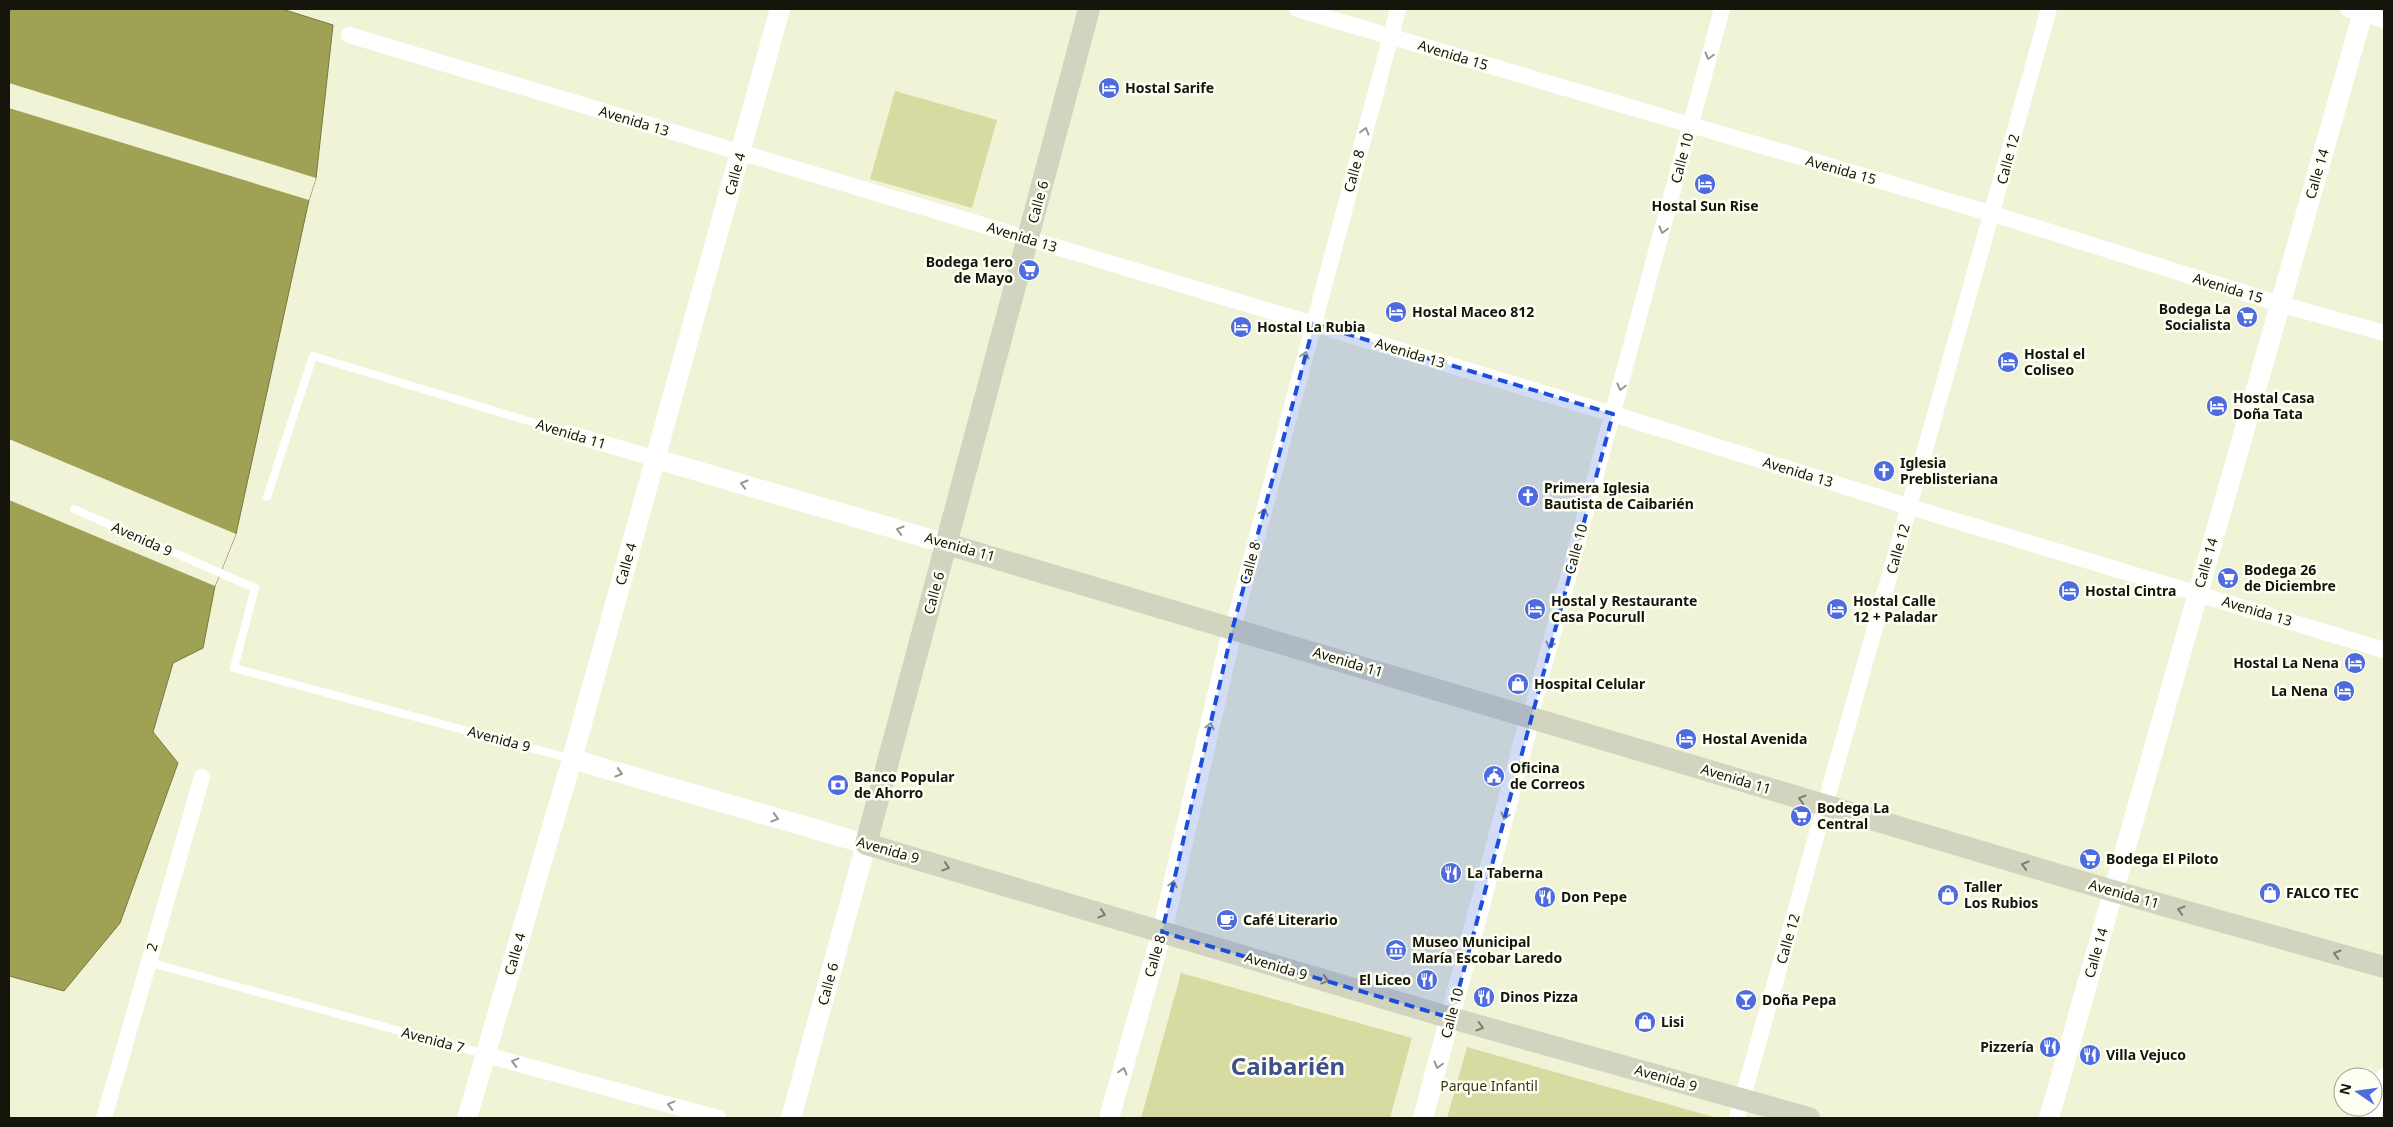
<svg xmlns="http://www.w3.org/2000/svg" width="2393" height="1127" font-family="'Noto Sans',sans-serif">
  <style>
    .green { fill: #d8dba1 }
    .water { fill: #9fa254; stroke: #76783e }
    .pier { fill: #f1f3d7 }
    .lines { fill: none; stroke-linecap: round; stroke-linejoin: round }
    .service { stroke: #fff; stroke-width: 8 }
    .minor { stroke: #fff; stroke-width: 16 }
    .tertiary { stroke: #fff; stroke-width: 20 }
    .secondary { stroke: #d3d4bf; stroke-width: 22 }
    .oneway { stroke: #969692 }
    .oneway2 { stroke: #7e7e6e }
    .marked { fill: #1d4ed8; fill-opacity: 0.2; stroke: #1d4ed8; stroke-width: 4; stroke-dasharray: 10 6; stroke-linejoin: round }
    .labels { text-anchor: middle; stroke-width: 5; stroke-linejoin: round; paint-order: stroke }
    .street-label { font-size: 14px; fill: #15150c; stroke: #fefff3 }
    .poi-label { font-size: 14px; font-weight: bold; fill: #15150c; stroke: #fefff3; text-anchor: start }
    .park-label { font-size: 14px; fill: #373816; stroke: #fefff3 }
    .town-label { font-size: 24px; font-weight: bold; fill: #3e4f8b; stroke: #fefff3 }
  </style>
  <rect width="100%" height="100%" fill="#f1f3d7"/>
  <g class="green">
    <polygon points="895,91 997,120 972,208 870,179"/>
    <polygon points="1181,973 1412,1038 1390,1118 1141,1118"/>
    <polygon points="1467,1047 1717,1118 1447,1118"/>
  </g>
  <polygon class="water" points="9,9 282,9 333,25 316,178 309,200 236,534 215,586 203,648 173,663 153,732 178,763 120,923 64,991 9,976"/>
  <g class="pier">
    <polygon points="9,83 316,178 309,200 9,108"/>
    <polygon points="9,439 236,534 215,586 9,500"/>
  </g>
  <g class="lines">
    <g class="service">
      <polyline points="267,497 313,356 568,433"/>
      <polyline points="74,509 255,588 234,668 572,759"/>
      <polyline points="148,962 484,1054"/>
    </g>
    <g class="minor">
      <polyline points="1297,9 1993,214 2280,304 2384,333"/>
      <polyline points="2348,9 2384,20"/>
      <polyline points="349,35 1613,414 1910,507 2384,650"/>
      <polyline points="568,433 656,459"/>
      <polyline points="1233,627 1398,9"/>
      <polyline points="1530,718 1722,9"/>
      <polyline points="486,1055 718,1118"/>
      <polyline points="104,1118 202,777"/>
      <polyline points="1737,1118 2049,9"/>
      <polyline points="2372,1118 2384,1076"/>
    </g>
    <g class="tertiary">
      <polyline points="656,459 947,544"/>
      <polyline points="572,759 866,844 791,1118"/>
      <polyline points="467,1118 572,759 780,9"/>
      <polyline points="1109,1118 1162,932 1233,627"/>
      <polyline points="1423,1118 1530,718"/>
      <polyline points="2049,1118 2364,9"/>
    </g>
    <g class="secondary">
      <polyline points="1089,9 866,844 1451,1018 1809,1118"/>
      <polyline points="947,544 2113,891 2384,967"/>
    </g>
  </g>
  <defs><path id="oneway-chevron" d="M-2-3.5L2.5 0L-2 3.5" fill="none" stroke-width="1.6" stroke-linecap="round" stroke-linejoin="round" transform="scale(1.25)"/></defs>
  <g class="oneway">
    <use href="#oneway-chevron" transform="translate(1709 56) rotate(105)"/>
    <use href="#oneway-chevron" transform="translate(1365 131) rotate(-75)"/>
    <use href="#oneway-chevron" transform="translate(1663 230) rotate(105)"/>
    <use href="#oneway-chevron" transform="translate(1305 355) rotate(-75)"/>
    <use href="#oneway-chevron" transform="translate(1621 387) rotate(105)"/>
    <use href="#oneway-chevron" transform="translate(744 484) rotate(-164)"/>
    <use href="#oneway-chevron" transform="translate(1264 512) rotate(-75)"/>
    <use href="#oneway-chevron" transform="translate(900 530) rotate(-164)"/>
    <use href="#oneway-chevron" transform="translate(1550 645) rotate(105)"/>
    <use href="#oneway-chevron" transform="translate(1210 726) rotate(-77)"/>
    <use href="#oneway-chevron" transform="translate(619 773) rotate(16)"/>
    <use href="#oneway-chevron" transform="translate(1505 816) rotate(105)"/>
    <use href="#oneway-chevron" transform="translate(775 818) rotate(16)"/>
    <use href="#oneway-chevron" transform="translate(1173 884) rotate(-77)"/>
    <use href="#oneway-chevron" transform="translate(515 1062) rotate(-165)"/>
    <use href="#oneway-chevron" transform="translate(1438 1065) rotate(105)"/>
    <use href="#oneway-chevron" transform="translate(1123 1071) rotate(-74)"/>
    <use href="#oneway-chevron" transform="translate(671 1105) rotate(-165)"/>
  </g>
  <g class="oneway2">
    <use href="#oneway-chevron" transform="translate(1802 799) rotate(-163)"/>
    <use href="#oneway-chevron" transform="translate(2025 865) rotate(-163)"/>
    <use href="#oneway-chevron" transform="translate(946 867) rotate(17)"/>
    <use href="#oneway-chevron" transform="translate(2181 910) rotate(-164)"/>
    <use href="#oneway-chevron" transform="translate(1102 914) rotate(17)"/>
    <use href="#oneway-chevron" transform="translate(2337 954) rotate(-164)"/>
    <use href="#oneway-chevron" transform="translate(1325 980) rotate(17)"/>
    <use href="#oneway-chevron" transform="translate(1480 1027) rotate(16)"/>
  </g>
  <path class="marked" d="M1314,324L1613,414L1451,1018L1162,932L1233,627Z"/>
  <defs>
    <g id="hotel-disc" transform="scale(1.125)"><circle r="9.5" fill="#4e6bdf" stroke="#fefff3"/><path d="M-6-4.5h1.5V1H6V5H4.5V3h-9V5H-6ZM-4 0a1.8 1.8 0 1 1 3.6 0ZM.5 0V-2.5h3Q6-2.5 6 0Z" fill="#fff"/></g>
    <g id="supermarket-disc" transform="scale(1.125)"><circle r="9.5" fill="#4e6bdf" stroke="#fefff3"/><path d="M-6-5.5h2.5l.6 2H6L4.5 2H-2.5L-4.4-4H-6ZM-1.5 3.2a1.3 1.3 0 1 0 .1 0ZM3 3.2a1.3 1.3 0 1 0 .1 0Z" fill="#fff"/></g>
    <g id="church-disc" transform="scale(1.125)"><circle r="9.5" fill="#4e6bdf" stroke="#fefff3"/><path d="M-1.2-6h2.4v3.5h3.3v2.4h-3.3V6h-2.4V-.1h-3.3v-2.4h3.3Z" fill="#fff"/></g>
    <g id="shop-disc" transform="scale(1.125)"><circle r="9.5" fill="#4e6bdf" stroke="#fefff3"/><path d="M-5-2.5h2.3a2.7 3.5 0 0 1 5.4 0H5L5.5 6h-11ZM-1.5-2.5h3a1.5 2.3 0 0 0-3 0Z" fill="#fff"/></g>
    <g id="civic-disc" transform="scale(1.125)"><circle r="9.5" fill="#4e6bdf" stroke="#fefff3"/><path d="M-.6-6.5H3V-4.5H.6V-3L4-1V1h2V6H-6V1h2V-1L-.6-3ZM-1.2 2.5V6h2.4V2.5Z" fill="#fff"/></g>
    <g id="bank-disc" transform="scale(1.125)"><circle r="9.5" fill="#4e6bdf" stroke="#fefff3"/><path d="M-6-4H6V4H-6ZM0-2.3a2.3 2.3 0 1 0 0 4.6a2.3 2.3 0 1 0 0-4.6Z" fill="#fff"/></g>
    <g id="restaurant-disc" transform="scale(1.125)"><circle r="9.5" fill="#4e6bdf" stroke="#fefff3"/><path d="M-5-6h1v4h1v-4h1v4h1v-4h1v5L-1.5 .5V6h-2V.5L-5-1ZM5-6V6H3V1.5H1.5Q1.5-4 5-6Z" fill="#fff"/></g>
    <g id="cafe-disc" transform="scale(1.125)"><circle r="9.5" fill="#4e6bdf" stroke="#fefff3"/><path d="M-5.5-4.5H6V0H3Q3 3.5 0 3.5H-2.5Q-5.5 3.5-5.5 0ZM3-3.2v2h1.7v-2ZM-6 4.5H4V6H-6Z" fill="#fff"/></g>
    <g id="museum-disc" transform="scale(1.125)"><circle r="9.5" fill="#4e6bdf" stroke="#fefff3"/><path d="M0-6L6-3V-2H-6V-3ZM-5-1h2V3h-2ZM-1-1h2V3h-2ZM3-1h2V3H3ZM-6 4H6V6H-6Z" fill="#fff"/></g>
    <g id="bar-disc" transform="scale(1.125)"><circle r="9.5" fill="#4e6bdf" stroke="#fefff3"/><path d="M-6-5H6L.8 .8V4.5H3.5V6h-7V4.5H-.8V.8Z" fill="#fff"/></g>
  </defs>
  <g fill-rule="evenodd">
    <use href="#hotel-disc" x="1109" y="88"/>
    <use href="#hotel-disc" x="1705" y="184"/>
    <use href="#supermarket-disc" x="1029" y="270"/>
    <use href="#hotel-disc" x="1396" y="312"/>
    <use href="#supermarket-disc" x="2247" y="317"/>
    <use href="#hotel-disc" x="1241" y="327"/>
    <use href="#hotel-disc" x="2008" y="362"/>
    <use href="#hotel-disc" x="2217" y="406"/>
    <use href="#church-disc" x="1884" y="471"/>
    <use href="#church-disc" x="1528" y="496"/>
    <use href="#supermarket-disc" x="2228" y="578"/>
    <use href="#hotel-disc" x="2069" y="591"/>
    <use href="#hotel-disc" x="1535" y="609"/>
    <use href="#hotel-disc" x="1837" y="609"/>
    <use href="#hotel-disc" x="2355" y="663"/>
    <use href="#shop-disc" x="1518" y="684"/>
    <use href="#hotel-disc" x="2344" y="691"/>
    <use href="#hotel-disc" x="1686" y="739"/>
    <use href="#civic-disc" x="1494" y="776"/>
    <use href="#bank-disc" x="838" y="785"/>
    <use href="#supermarket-disc" x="1801" y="816"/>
    <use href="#supermarket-disc" x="2090" y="859"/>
    <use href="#restaurant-disc" x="1451" y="873"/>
    <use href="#shop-disc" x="2270" y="893"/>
    <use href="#shop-disc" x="1948" y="895"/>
    <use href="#restaurant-disc" x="1545" y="897"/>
    <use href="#cafe-disc" x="1227" y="920"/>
    <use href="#museum-disc" x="1396" y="950"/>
    <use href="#restaurant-disc" x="1427" y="980"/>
    <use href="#restaurant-disc" x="1484" y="997"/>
    <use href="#bar-disc" x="1746" y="1000"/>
    <use href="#shop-disc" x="1645" y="1022"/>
    <use href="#restaurant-disc" x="2050" y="1047"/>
    <use href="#restaurant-disc" x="2090" y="1055"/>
  </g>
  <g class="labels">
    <g class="street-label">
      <text transform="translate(1453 55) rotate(17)" y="5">Avenida 15</text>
      <text transform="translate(634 121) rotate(17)" y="5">Avenida 13</text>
      <text transform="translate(1682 158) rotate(-75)" y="5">Calle 10</text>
      <text transform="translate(2008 159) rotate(-75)" y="5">Calle 12</text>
      <text transform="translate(1841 170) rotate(16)" y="5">Avenida 15</text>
      <text transform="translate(1354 171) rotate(-75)" y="5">Calle 8</text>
      <text transform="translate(735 174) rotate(-75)" y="5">Calle 4</text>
      <text transform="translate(2317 174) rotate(-74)" y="5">Calle 14</text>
      <text transform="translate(1038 202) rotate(-75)" y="5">Calle 6</text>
      <text transform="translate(1022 237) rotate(17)" y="5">Avenida 13</text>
      <text transform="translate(2228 288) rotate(17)" y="5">Avenida 15</text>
      <text transform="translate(1410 353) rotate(17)" y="5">Avenida 13</text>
      <text transform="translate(571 434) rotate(17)" y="5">Avenida 11</text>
      <text transform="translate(1798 472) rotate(17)" y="5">Avenida 13</text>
      <text transform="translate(142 539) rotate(24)" y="5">Avenida 9</text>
      <text transform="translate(960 547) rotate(16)" y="5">Avenida 11</text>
      <text transform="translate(1576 549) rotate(-75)" y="5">Calle 10</text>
      <text transform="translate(1898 549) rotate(-74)" y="5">Calle 12</text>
      <text transform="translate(1250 563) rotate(-75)" y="5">Calle 8</text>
      <text transform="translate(2206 563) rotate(-74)" y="5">Calle 14</text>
      <text transform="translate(626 564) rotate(-74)" y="5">Calle 4</text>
      <text transform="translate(934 593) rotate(-75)" y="5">Calle 6</text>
      <text transform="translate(2257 611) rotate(17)" y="5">Avenida 13</text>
      <text transform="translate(1348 662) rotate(17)" y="5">Avenida 11</text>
      <text transform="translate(499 739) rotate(15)" y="5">Avenida 9</text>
      <text transform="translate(1736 779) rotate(17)" y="5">Avenida 11</text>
      <text transform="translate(888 850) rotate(16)" y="5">Avenida 9</text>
      <text transform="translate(2124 894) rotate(16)" y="5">Avenida 11</text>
      <text transform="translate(1788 939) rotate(-74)" y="5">Calle 12</text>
      <text transform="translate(152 947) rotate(-74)" y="5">2</text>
      <text transform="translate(2096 953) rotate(-74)" y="5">Calle 14</text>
      <text transform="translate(515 954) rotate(-74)" y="5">Calle 4</text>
      <text transform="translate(1155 956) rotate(-74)" y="5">Calle 8</text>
      <text transform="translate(1276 966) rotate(17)" y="5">Avenida 9</text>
      <text transform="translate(828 984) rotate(-75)" y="5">Calle 6</text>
      <text transform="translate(1452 1013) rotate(-75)" y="5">Calle 10</text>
      <text transform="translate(433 1040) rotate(15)" y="5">Avenida 7</text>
      <text transform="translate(1666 1078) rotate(16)" y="5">Avenida 9</text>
    </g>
    <g class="poi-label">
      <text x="1125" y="93">Hostal Sarife</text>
      <text x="1705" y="211" text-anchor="middle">Hostal Sun Rise</text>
      <text x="1013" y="267" text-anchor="end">Bodega 1ero<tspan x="1013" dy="16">de Mayo</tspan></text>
      <text x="2231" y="314" text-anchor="end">Bodega La<tspan x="2231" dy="16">Socialista</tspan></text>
      <text x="1412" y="317">Hostal Maceo 812</text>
      <text x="1257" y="332">Hostal La Rubia</text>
      <text x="2024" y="359">Hostal el<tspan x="2024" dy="16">Coliseo</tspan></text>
      <text x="2233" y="403">Hostal Casa<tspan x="2233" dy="16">Doña Tata</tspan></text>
      <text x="1900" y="468">Iglesia<tspan x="1900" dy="16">Preblisteriana</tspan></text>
      <text x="1544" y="493">Primera Iglesia<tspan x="1544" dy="16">Bautista de Caibarién</tspan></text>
      <text x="2244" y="575">Bodega 26<tspan x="2244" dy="16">de Diciembre</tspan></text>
      <text x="2085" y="596">Hostal Cintra</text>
      <text x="1551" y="606">Hostal y Restaurante<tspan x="1551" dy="16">Casa Pocurull</tspan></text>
      <text x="1853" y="606">Hostal Calle<tspan x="1853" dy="16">12 + Paladar</tspan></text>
      <text x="2339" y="668" text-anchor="end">Hostal La Nena</text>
      <text x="1534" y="689">Hospital Celular</text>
      <text x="2328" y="696" text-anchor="end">La Nena</text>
      <text x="1702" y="744">Hostal Avenida</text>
      <text x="1510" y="773">Oficina<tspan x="1510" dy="16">de Correos</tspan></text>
      <text x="854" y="782">Banco Popular<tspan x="854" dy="16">de Ahorro</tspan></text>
      <text x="1817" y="813">Bodega La<tspan x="1817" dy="16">Central</tspan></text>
      <text x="2106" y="864">Bodega El Piloto</text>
      <text x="1467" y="878">La Taberna</text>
      <text x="1964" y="892">Taller<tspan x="1964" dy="16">Los Rubios</tspan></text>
      <text x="2286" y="898">FALCO TEC</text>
      <text x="1561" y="902">Don Pepe</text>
      <text x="1243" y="925">Café Literario</text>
      <text x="1412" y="947">Museo Municipal<tspan x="1412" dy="16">María Escobar Laredo</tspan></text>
      <text x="1411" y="985" text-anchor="end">El Liceo</text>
      <text x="1500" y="1002">Dinos Pizza</text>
      <text x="1762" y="1005">Doña Pepa</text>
      <text x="1661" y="1027">Lisi</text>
      <text x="2034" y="1052" text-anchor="end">Pizzería</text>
      <text x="2106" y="1060">Villa Vejuco</text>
    </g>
    <g class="park-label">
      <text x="1489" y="1091">Parque Infantil</text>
    </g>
    <g class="town-label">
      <text x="1288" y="1075">Caibarién</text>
    </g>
  </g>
  <rect width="2393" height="1127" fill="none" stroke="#15150c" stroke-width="20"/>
  <g transform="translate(2358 1092) rotate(283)"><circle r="24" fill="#fefff3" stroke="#a1a197"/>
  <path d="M0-4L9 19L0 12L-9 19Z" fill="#4e6bdf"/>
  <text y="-8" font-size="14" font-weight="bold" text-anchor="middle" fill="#15150c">N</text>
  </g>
</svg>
